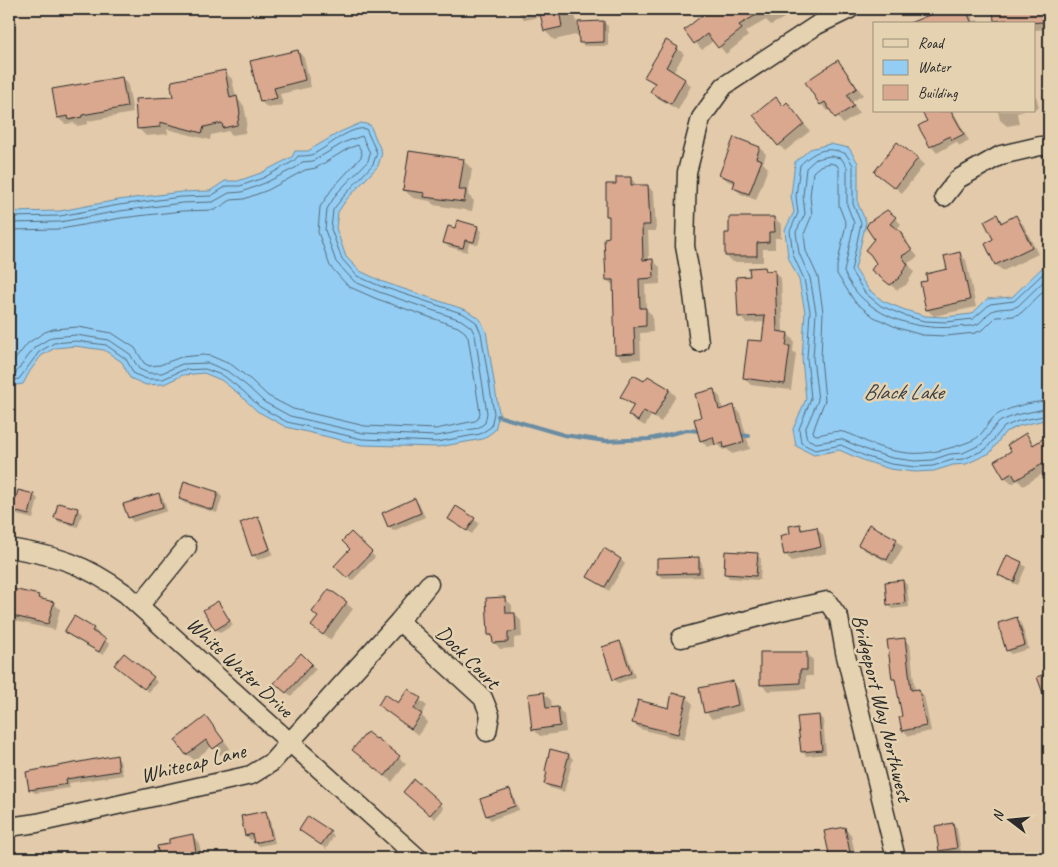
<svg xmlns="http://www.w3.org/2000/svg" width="1058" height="867" font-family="Caveat,sans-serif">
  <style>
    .water { fill: #94cdf3; stroke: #6a8ca3 }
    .shadow { fill: #0003 }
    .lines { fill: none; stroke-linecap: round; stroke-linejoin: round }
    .shore { stroke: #556c7b; stroke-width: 1 }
    .stream { stroke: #6a8ca3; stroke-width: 4 }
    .building { fill: #d9a88e; stroke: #2b2b2b }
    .minor-casing { stroke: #2b2b2b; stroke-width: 21 }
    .minor { stroke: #e5d2b0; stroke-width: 18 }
    .labels { text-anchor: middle; stroke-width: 5; stroke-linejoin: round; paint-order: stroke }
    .street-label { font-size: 21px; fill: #2b2b2b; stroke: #e5d2b0 }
    .water-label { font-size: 22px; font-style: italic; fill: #3b4349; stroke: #e5d2b0 }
  </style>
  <rect width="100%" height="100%" fill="#e3caaa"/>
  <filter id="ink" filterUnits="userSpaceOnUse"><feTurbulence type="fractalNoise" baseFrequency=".02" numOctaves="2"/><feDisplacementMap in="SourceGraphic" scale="10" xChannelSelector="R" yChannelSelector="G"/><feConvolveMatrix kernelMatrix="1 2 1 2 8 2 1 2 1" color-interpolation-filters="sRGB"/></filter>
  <g filter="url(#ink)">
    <g class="water">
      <polygon points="361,123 370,125 382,153 378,166 346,200 338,212 336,228 346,257 360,271 383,282 466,310 480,319 486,331 499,413 495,430 483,439 438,447 362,445 286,427 257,411 239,394 221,380 204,373 183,375 164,384 146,385 130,378 122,362 104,350 75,346 55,348 41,356 30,371 23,384 9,386 9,212 60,211 118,200 181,192 210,191 225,181 238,181 261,173 292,157 295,151 308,151 340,132"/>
      <polygon points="830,144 849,148 858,163 858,204 866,222 855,269 869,290 883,301 905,310 925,316 945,317 972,314 987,299 1012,297 1049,261 1049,419 1019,426 1005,432 990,453 966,464 953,465 934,471 915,472 890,469 865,461 839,450 814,455 796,446 793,429 806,399 802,359 805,312 799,280 788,257 785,230 794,212 791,196 795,162 810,149"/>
    </g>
    <g class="shadow">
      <polygon points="515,9 574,9 578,30 603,22 608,26 608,46 584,46 580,42 580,34 554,40 545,31 542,16 525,20"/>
      <polygon points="712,9 786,9 782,11 786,17 771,25 766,20 745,32 748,36 726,54 714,40 702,50 685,30"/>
      <polygon points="947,9 969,9 974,21 977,20 981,24 916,24 924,18"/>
      <polygon points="995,9 1049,9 1049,29 1034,30 1034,24 999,24 995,20"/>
      <polygon points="677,48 684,54 673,73 685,80 691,86 678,110 658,98 652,91 655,85 646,77"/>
      <polygon points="298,51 304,58 311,87 280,94 283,105 268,108 261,102"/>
      <polygon points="838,61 844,68 863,95 852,102 859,113 843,124 831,109 828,111 821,104 807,82"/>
      <polygon points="224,71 232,79 236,97 244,106 247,121 245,133 232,135 228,131 211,135 210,140 167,129 168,134 146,136 138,128 174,98"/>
      <polygon points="122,78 128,85 133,113 88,121 88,124 77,126 74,123 65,124 58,118"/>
      <polygon points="1034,87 1039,108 1034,109"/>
      <polygon points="783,107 793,110 810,131 785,151 779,145"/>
      <polygon points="931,111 953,111 969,141 960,146 956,142 937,153 931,146 928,122"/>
      <polygon points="998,111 1025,111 1017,113 1019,124 1007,126 1000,120"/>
      <polygon points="760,148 766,154 763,163 768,168 756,200 741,194 734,188 735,184 728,181 721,175"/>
      <polygon points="917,158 924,165 902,193 875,172"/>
      <polygon points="463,160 472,169 468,195 474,201 472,211 434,205 430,201 413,198 404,190"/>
      <polygon points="631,178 637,186 648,186 654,193 656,231 648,231 649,261 653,261 660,267 660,284 645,285 646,309 652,315 653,332 640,333 641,359 623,360 616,353 614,286 607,280 610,239 610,218 608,215 618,186"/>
      <polygon points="997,216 1004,223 1016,217 1023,224 1038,254 1003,271 996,265 986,244 994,240"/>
      <polygon points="774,218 781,224 781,238 775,238 775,249 763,249 763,262 733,262 726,256"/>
      <polygon points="895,218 901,224 896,230 907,240 909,246 918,257 908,263 914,272 906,285 897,290 879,276 875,239"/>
      <polygon points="477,227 482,231 478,245 469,243 467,252 449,247 445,243 456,229"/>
      <polygon points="959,253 966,260 976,307 934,316 927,310 928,282 948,270"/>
      <polygon points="765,269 768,272 774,272 781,278 783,333 788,334 794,341 793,351 796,354 791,390 751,385 744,378 763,343 766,322 746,323 739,316 751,277"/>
      <polygon points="648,377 670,390 676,396 661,422 651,416 645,426 636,421 630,415 634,407 622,397 645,383"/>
      <polygon points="713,390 720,397 723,410 734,407 740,413 750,449 732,454 727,449 723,450 717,444 707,447 701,440 703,418"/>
      <polygon points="1026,435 1035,445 1048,438 1049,439 1049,470 1023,486 1018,480 1012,484 1005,477 1013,451"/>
      <polygon points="19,491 34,495 38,499 33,519 9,513 9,498 17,500"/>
      <polygon points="218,493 222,497 217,513 184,503 180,499"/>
      <polygon points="158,494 163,498 167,511 133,522 129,517"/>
      <polygon points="415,500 419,504 425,517 393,531 389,526"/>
      <polygon points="456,507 479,523 472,534 449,519"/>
      <polygon points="77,509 82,514 78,527 59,522 55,518"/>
      <polygon points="257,518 261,522 273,554 258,560 253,555"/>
      <polygon points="799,525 805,531 816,528 823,535 827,553 792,561 785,554 792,534"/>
      <polygon points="351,534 375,557 352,581 336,566 352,549"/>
      <polygon points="896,540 903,547 893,565 866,551 860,545"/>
      <polygon points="757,555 761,559 760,580 729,578 725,573"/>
      <polygon points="698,559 702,563 703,577 663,578 658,574"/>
      <polygon points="621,560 625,564 609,591 589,577"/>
      <polygon points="1021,563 1026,567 1018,585 1004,579 999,574"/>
      <polygon points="903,581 907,585 909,607 892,609 888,605"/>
      <polygon points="14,591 38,597 42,600 53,603 60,609 55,630 15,621 9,615"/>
      <polygon points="505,599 512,605 512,614 515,614 521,621 522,637 514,638 514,648 500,649 489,635"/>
      <polygon points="218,602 233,625 220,633 216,629"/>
      <polygon points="346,603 353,609 330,640 313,626"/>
      <polygon points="74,617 94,629 98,633 96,635 110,644 103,655 70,636 66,632"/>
      <polygon points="1017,619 1021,623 1029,649 1011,654 1007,650"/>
      <polygon points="904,639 910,644 915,691 919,690 924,696 931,731 909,736 903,730 904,717 897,683 893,679"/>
      <polygon points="619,642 624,646 635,677 618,683 614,679"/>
      <polygon points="807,653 813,660 813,676 806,676 806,689 768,691 761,684"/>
      <polygon points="301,655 316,669 291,696 276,683"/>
      <polygon points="120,669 153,678 157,682 149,692"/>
      <polygon points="732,682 739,689 744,711 712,719 706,712"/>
      <polygon points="409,691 427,706 421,715 428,722 418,735 379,705 398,705"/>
      <polygon points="544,694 551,700 552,709 558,708 564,715 566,732 540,736 533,729"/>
      <polygon points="686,697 693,704 684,740 640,729 634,723 669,709"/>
      <polygon points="819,716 823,720 826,754 806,756 802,751"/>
      <polygon points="206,718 230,748 220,755 212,746 194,760 187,754"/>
      <polygon points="377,739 406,764 392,782 354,750"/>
      <polygon points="569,755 573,759 564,792 550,788 546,784"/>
      <polygon points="116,756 120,761 123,775 69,783 70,788 35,793 30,789"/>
      <polygon points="509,791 513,795 519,810 491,820 487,816"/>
      <polygon points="409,796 440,804 444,808 435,819"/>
      <polygon points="265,812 269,816 275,843 259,846 255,842 254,839 250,840 246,835"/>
      <polygon points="953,824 957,829 961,852 944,854 940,850"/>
      <polygon points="844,828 851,835 856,858 831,858 826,832"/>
      <polygon points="300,830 330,832 334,836 326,849"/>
      <polygon points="192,836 199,842 202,858 161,858 159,847 171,845"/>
      <polygon points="138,853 143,858 103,858 103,856"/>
    </g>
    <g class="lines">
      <g class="shore">
        <path d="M9,217L60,216L119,205L181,197L211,196L227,186H240L263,178L294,161L298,156C302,156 307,156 311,155C327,149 348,126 366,129L377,153L373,164L343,197L333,210L331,229L342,259L357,276L380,286L464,314L476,322L481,333L494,413L491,427L480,434L437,442L362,439L287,422L260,407L243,391L224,376L205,369L183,370L163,379H147L134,374L126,359L106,345L76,341L54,343L39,352L19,379L9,381"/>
        <polyline points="9,223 60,222 120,211 182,203 213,202 229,193 242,192 265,183 297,167 302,162 313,161 345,142 362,136 370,153 368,161 337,193 327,209 325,230 336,262 355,282 379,292 461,320 471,327 475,335 487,413 485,423 478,428 437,436 363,433 290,416 264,402 247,386 227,371 208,363 182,364 162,373 148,373 139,369 130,354 109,340 76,335 52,337 35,347 15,374 9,375"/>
        <polyline points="9,230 61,229 121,218 182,211 215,210 231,200 244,199 268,190 305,170 316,168 349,148 358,145 362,153 361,157 332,189 320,207 318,232 330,266 346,284 352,288 377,299 458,327 465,332 468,337 480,413 478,419 475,421 436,429 365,426 293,409 268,396 251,380 232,365 211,356 203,355 181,357 160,365 149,366 144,363 135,348 112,333 78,327 53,329 45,332 28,343 9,367"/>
        <path d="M1049,268L1014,301L990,304L973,319L946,322L924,321L903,315L881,306L865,293L851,271L861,223L853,204V165L846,154C827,145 814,151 800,165L796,196L798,213L790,231L793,255L804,279L810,311L807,358L811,399L799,429L801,443L815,450L841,445L867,457L891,464L915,467L933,466L952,460L964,459L986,449L1004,427L1018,421L1049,415"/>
        <path d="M1049,276L1018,306C1010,310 999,307 992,311C986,314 983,321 978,324C971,327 962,326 955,327C912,331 862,314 844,272L854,223L847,205V167L841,158L830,156L816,159L806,168L803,196L805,214L796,232L799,253L810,278L816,312L813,358L818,400L805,430L807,439L816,443L841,439L869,451L892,458L915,461L932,460L950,454L963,453L982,444L996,425L1001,421L1016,415L1049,408"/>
        <path d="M1049,286L1021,313L1014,316L996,317L984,329L975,333L946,336L922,335L898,328L874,317L855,302L837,274V266L846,224L839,206V169L837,165L830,163L820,166L813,172L810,196L812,215L804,234L806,251L818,277L823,312L821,358L825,400L813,431L814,434L817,435C825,434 835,430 843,432C853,434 862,440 871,444C889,451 912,456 931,452C941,451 971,443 978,437C984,432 987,424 992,419C1002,408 1035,401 1049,401"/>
      </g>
      <g class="stream">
        <polyline points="498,416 564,435 605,441 650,439 687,430 702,431"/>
        <polyline points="739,435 749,436"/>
      </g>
    </g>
    <g class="building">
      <polygon points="539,9 559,9 562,27 544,31"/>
      <polygon points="710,9 767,9 739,25 742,29 718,48 707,34 694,44 684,30"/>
      <polygon points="944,9 966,9 972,24 907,24"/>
      <polygon points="993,9 1042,9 1043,22 1007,24 1007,20 994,21"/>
      <polygon points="604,21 604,42 579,43 578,22"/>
      <polygon points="666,40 678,47 666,67 685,79 671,104 650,92 655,83 644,77"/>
      <polygon points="298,50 305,80 274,88 277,98 260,102 250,61"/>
      <polygon points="838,60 857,88 847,95 854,106 835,118 825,102 820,105 805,82"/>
      <polygon points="225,70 230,98 237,96 240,113 237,125 223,128 222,123 204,127 202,133 160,122 160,127 137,129 135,99 173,97 171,86 172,81"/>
      <polygon points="122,77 127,107 82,115 82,117 69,120 68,116 57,118 52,89"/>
      <polygon points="776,97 783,106 787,102 804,124 778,146 753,115"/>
      <polygon points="921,111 951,111 964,134 952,140 950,136 930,147 918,126 927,121"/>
      <polygon points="734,137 760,147 756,158 762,160 749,194 733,188 735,181 719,175"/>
      <polygon points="897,142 918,158 895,188 874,172"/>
      <polygon points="409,151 464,159 459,190 466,190 464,202 424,197 425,193 403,190"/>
      <polygon points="616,177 631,177 631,185 648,185 650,225 642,225 643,260 653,259 654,278 639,279 640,308 646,308 646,326 634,327 635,353 615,354 613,280 606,280 604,238 609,237 609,216 606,216 606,184 616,184"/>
      <polygon points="887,210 896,217 890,224 901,232 903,238 912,250 902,256 908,265 902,272 903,273 899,278 890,285 871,270 876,263 870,254 865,250 874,239 866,227 869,222"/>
      <polygon points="997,214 1001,223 1016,215 1032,247 995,265 985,244 993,239 984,221"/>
      <polygon points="729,217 774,217 775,232 769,232 769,242 757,243 757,256 725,256 725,233 729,233"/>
      <polygon points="457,220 478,226 474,242 465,240 463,248 443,243 448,226 455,228"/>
      <polygon points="960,252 970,300 926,310 920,282 927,281 926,274 947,269 944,256"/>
      <polygon points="765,267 766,271 775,270 777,331 788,333 786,346 790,346 785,384 743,378 748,340 762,341 765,316 738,317 736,277 750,276 749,268"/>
      <polygon points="633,375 644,381 648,376 670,389 654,417 644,411 638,421 628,415 634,405 620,397"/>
      <polygon points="714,389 719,410 734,405 744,442 724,448 723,442 715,445 713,437 700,441 694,419 701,417 695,394"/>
      <polygon points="1026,433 1033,445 1049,435 1049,460 1016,480 1012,473 1004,478 994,461 1011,451 1007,445"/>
      <polygon points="184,481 218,492 213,510 179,499"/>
      <polygon points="18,490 34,494 29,515 9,510 9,497 16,498"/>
      <polygon points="159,493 163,507 128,518 123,504"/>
      <polygon points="415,498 421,513 388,527 382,513"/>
      <polygon points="58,503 78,508 74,524 54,518"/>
      <polygon points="456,506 475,518 467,531 448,519"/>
      <polygon points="258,516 270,549 252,556 240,523"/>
      <polygon points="800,524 801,530 817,527 821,547 784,555 780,536 790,533 789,526"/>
      <polygon points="869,524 897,539 887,560 858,545"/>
      <polygon points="351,532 372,552 347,578 334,566 350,549 342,541"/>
      <polygon points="604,548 621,559 605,587 587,577"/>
      <polygon points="725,551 758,553 756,576 724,574"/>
      <polygon points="1007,555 1022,562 1014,582 998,575"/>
      <polygon points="699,557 699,573 657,574 657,559"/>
      <polygon points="903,580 905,603 887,605 885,582"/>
      <polygon points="13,589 39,595 38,598 54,602 48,624 9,615 9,607"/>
      <polygon points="329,589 347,602 323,635 311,626 318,617 312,612"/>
      <polygon points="505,597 506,613 515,613 516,631 508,632 508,642 493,643 492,635 488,635 486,598"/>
      <polygon points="218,601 230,621 215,630 203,610"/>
      <polygon points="74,616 94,628 92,631 106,639 99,652 64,632"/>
      <polygon points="1017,617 1025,645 1006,651 998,623"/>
      <polygon points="905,638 911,690 919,689 926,726 902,731 899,717 902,716 895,679 892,679 887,640"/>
      <polygon points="620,641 631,673 613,680 602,647"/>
      <polygon points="760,652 807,652 807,670 800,670 800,683 760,685"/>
      <polygon points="124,653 154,677 144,689 114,665"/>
      <polygon points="301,653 312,664 286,693 274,683"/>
      <polygon points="1049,672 1049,707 1048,707 1037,677"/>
      <polygon points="733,681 738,705 704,713 699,688"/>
      <polygon points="408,689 421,698 414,709 422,714 411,729 378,705 385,694 398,703"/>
      <polygon points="544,692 546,708 558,707 560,726 532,730 528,694"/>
      <polygon points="672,693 687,696 678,734 632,723 638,700 669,708"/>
      <polygon points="819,715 822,750 801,752 797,717"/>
      <polygon points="206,716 224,741 213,749 206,740 186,755 175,740"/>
      <polygon points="367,732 376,739 377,738 400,756 385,776 352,750"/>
      <polygon points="550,749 569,754 560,788 544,784 547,772 545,771"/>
      <polygon points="117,755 119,771 66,779 67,784 29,790 26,772"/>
      <polygon points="414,779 441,803 430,815 403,792"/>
      <polygon points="510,789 515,806 486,816 480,799"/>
      <polygon points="266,811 272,839 254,843 252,834 245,836 241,816"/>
      <polygon points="308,816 331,831 321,845 299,830"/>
      <polygon points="953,823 957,848 939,851 935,826"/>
      <polygon points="845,827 851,858 830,858 824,831"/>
      <polygon points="193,834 197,858 159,858 157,846 169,844 169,839"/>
    </g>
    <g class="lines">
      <g class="minor-casing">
        <g id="minor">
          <polyline points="944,197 958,179 1001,155 1040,146 1049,146"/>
          <polyline points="699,342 691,279 685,246 687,172 701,118 724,86 817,25 850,9"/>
          <path d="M9,548C58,556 85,564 126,594L418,858"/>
          <polyline points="140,605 187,547"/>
          <polyline points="399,621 483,698 490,715 487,732"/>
          <polyline points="681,638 781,611 827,601 839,618 845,652 896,858"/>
          <polyline points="9,827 37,823 251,775 272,762 399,621 429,584"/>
        </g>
      </g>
      <use href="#minor" class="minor"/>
    </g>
  </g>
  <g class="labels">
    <g class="street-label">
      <text transform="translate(468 657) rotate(45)" y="7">Dock Court</text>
      <text transform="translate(240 667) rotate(43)" y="7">White Water Drive</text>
      <text transform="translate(882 708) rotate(76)" y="7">Bridgeport Way Northwest</text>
      <text transform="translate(193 763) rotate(-14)" y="7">Whitecap Lane</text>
    </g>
    <g class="water-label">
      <text x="903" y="399">Black Lake</text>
    </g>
  </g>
  <rect width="1058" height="867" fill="none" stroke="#e5d2b0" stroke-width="30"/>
  <rect x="15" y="15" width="1028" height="837" fill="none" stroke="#2b2b2b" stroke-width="2" filter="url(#ink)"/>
  <rect x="873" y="22" width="162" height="90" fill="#e5d2b0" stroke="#9b8f7b"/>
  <rect x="883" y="39" width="25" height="8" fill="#e5d2b0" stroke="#9b8f7b"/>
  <text x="918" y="48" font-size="15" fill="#2b2b2b">Road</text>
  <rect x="883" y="60" width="25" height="15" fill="#94cdf3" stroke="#9b8f7b"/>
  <text x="918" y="72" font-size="15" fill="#2b2b2b">Water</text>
  <rect x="883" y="85" width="25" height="15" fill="#d9a88e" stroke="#9b8f7b"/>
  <text x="918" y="98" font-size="15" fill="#2b2b2b">Building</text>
  <g transform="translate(1010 820) rotate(286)" stroke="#e5d2b0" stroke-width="4" paint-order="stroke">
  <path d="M0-4L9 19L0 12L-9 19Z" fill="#2b2b2b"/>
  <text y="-8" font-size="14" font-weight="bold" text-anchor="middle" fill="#2b2b2b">N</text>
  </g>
</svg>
